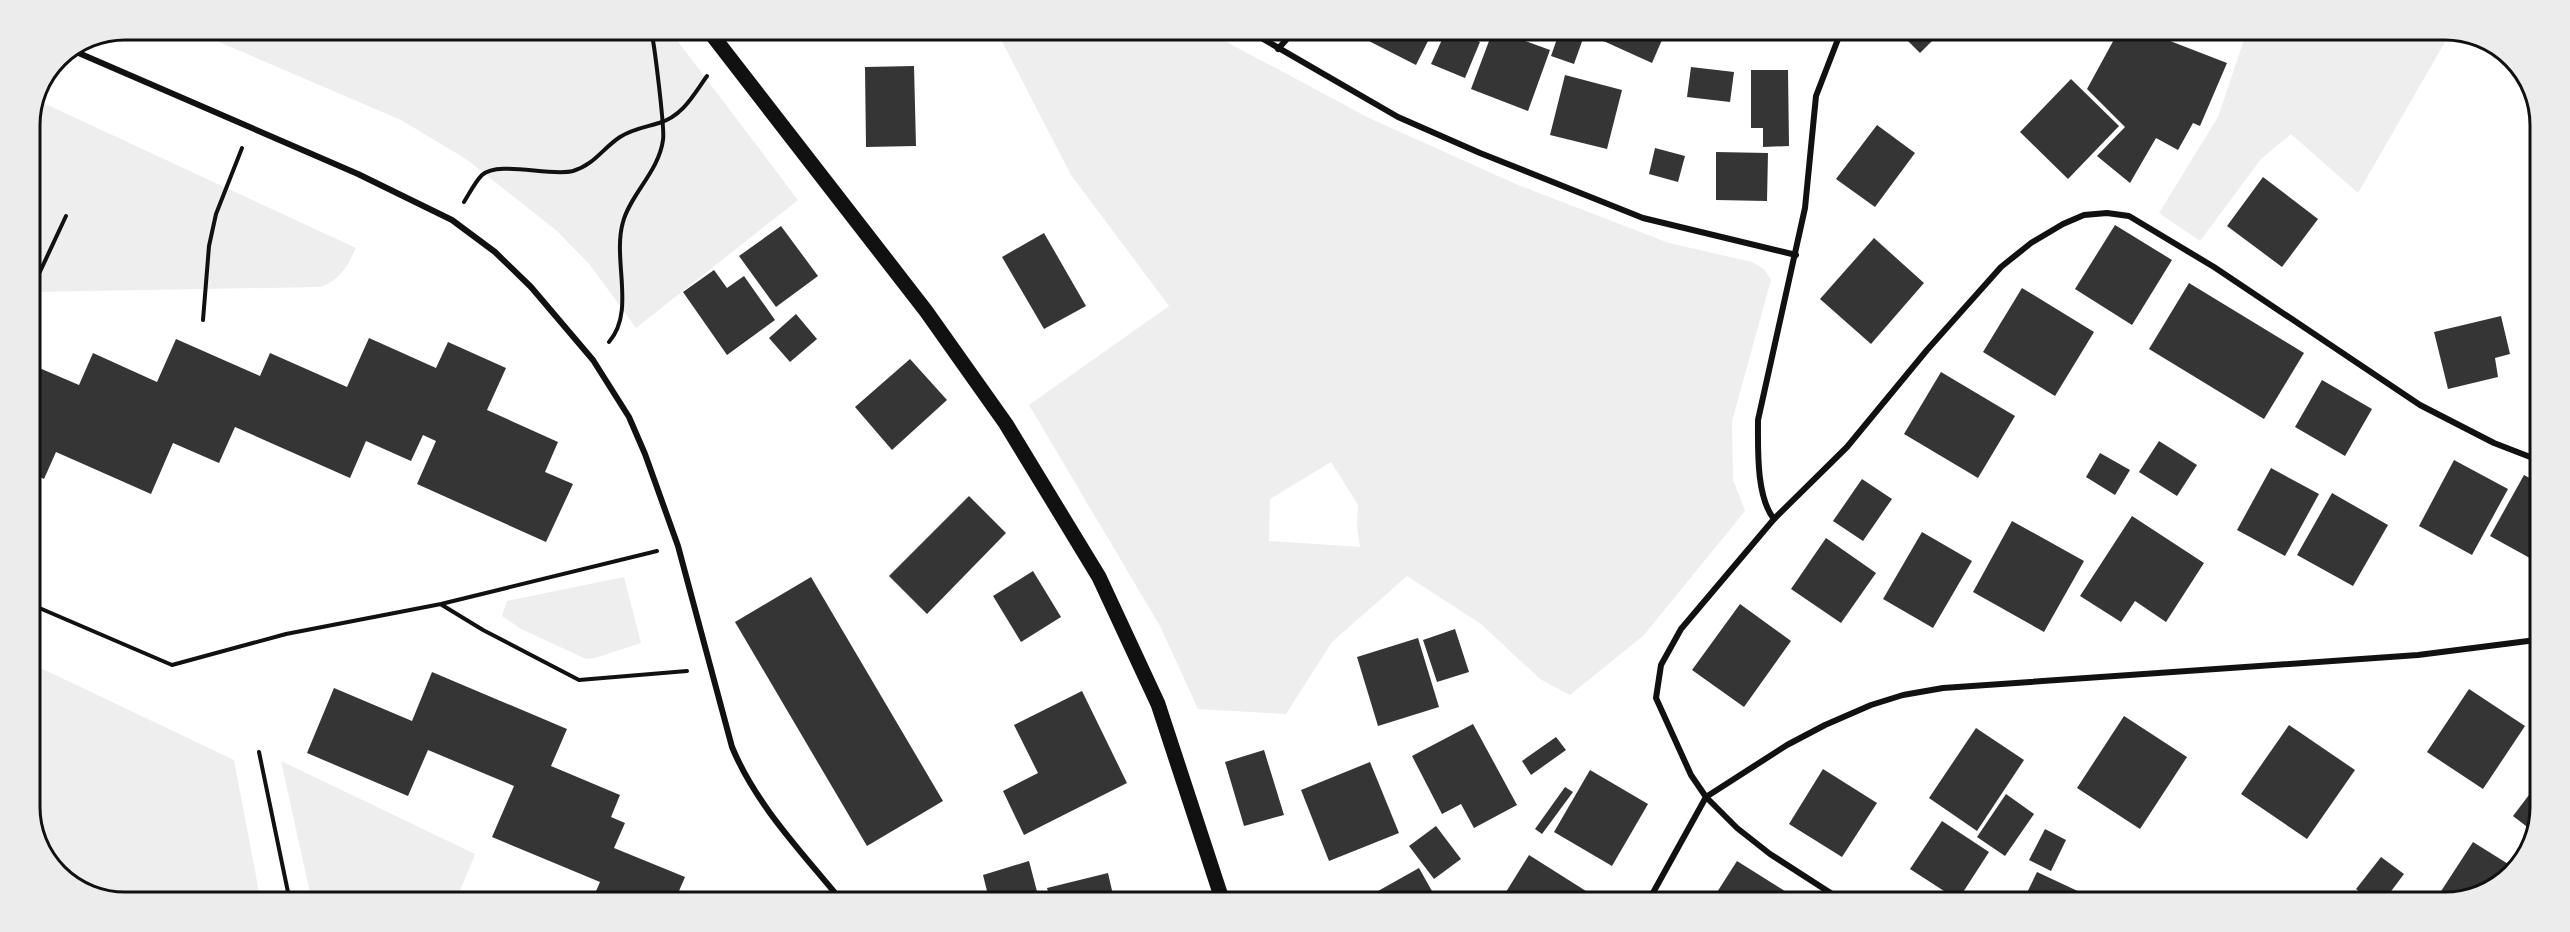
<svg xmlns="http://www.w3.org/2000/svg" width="2570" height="932" font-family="Quicksand,sans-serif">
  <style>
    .green { fill: #eee; fill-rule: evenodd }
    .building { fill: #353535 }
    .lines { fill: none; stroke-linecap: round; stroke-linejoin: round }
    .path { stroke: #111; stroke-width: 4 }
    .minor { stroke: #111; stroke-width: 6 }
    .primary { stroke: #111; stroke-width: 15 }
    .rim { fill: none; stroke: #111; stroke-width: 3 }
  </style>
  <rect width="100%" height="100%" fill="#fff"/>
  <g class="green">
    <polygon points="191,30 670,31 798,200 636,328 590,265 557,231 466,159 401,120"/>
    <path d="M997,32H1208L1369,118L1518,185L1669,243L1752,262L1764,269L1771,280L1732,421L1733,480L1745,511L1644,635L1570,695L1540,679L1481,624L1407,576L1332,642L1286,714L1198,709L1160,626L1029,405L1169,306L1071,175ZM1331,462L1358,505L1357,526L1360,547L1269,541L1270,499Z"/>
    <polygon points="2246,34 2449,35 2358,193 2291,134 2261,159 2200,241 2159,213 2218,117"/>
    <path d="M39,101L356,248C347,267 340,280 320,287L30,292V120Z"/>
    <polygon points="624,577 641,643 595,658 586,659 521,629 502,616 507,601"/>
    <polygon points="30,663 234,760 260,897 95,897 50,865 30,813"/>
    <polygon points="281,761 475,854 457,898 311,897"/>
  </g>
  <g class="building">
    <polygon points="1363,33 1432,33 1416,65 1361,37"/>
    <polygon points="1445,33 1460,33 1480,42 1465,78 1431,64"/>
    <polygon points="1492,33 1504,33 1550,50 1528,111 1471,89"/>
    <polygon points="1559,33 1585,33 1574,64 1551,56"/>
    <polygon points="1601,33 1665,33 1652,63 1599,39"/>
    <polygon points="1901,34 1939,34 1920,53"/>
    <polygon points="2117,34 2152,34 2227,63 2200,126 2193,123 2178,150 2156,138 2130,183 2097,156 2125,127 2087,89"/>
    <polygon points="914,66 916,146 866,147 865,67"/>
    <polygon points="1691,67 1734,72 1730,102 1687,97"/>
    <polygon points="1751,70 1788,70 1789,146 1763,147 1763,128 1751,128"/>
    <polygon points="1565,75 1622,90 1607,149 1550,135"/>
    <polygon points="2071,79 2119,126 2068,179 2020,132"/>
    <polygon points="1877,125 1915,153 1875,207 1836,179"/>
    <polygon points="1655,148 1685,156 1678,182 1649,174"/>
    <polygon points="1716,152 1768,153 1767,201 1716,200"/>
    <polygon points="2263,177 2318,219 2282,267 2227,226"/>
    <polygon points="2115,225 2172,260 2132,325 2075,289"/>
    <polygon points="781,226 818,276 776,307 739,256"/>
    <polygon points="1044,233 1086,306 1044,329 1002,257"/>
    <polygon points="1874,238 1924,283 1871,344 1820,299"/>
    <polygon points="714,270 727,288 744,276 775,320 727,355 683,292"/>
    <polygon points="2189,283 2304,353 2264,419 2149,349"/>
    <polygon points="2022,288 2094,332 2055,396 1983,352"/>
    <polygon points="796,314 817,339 790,362 769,338"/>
    <polygon points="2501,316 2510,354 2495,358 2498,377 2448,389 2434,332"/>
    <polygon points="369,338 436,368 448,342 506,368 487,410 558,442 545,472 573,484 546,542 417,484 436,441 423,435 411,461 366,441 350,478 235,427 219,463 173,443 151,494 56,452 44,479 30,472 30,364 79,385 93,353 157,382 176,339 260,376 270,353 347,387"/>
    <polygon points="2537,355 2538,355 2538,410 2529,409"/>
    <polygon points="910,359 947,400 892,450 855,407"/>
    <polygon points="1941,372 2015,416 1978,478 1904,434"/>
    <polygon points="2322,380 2372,409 2345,456 2295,427"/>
    <polygon points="2159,441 2197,465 2177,496 2139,472"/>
    <polygon points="2100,453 2130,470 2115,495 2086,477"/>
    <polygon points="2454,460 2508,489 2472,555 2419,526"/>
    <polygon points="2271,468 2319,494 2285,556 2237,530"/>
    <polygon points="2524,475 2537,482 2537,562 2490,536"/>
    <polygon points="1862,479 1892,499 1863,541 1833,521"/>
    <polygon points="2332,493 2388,525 2353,586 2297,555"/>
    <polygon points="969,496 1006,533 927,614 889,576"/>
    <polygon points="2132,516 2204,563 2166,622 2135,601 2121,622 2080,596"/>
    <polygon points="2012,521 2084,561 2044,632 1973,592"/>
    <polygon points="1922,532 1972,561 1933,628 1883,599"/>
    <polygon points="1826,538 1876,573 1841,623 1791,589"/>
    <polygon points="1033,571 1061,617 1021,642 993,596"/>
    <polygon points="811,577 943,801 867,846 735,622"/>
    <polygon points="1740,604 1791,641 1744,707 1692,670"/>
    <polygon points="1455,629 1469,672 1437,682 1423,640"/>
    <polygon points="1418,638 1439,707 1378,726 1357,657"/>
    <polygon points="432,672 567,729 551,766 620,795 611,817 625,823 614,848 685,877 676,898 593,898 600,882 492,837 514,786 428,750 408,796 307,753 334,688 412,721"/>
    <polygon points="2469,689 2525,726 2483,789 2427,752"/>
    <polygon points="1082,691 1127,783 1024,835 1003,791 1038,773 1014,725"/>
    <polygon points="2124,716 2187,757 2140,829 2077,788"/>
    <polygon points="1473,724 1517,805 1474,828 1461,804 1442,814 1412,756"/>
    <polygon points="2289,725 2355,770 2307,839 2241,794"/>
    <polygon points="1976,728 2024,760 1977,831 1929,798"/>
    <polygon points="1556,737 1566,750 1531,775 1522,761"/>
    <polygon points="1264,750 1284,815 1244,826 1225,762"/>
    <polygon points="1370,762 1399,833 1329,861 1301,790"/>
    <polygon points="1823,769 1877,803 1842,857 1789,824"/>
    <polygon points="1590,770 1648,804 1612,866 1554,832"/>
    <polygon points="1565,787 1573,792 1542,834 1535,829"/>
    <polygon points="2535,787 2535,833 2513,816"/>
    <polygon points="2006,794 2034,814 2005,856 1977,837"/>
    <polygon points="1942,821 1989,852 1958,900 1910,869"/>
    <polygon points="1436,826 1461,859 1434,879 1409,846"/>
    <polygon points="2045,829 2066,840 2051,871 2029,860"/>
    <polygon points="2473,842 2513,867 2502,882 2445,902 2434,902"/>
    <polygon points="1529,855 1597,898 1595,900 1501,900"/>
    <polygon points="2381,857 2404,874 2383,902 2373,902 2356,889"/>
    <polygon points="1029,861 1039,899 989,899 983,875"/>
    <polygon points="1737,861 1801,901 1712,900"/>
    <polygon points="1419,868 1437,900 1362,900"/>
    <polygon points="2037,872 2099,901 2023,901"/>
    <polygon points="1108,873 1114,899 1050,899 1047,888"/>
  </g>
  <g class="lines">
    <g class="path">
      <path d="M464,202C469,194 475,182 482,175C498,160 550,177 573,171C594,165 603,148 620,137C632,129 646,127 659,123C683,116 694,94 707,76"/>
      <polyline points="30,293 66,216"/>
      <polyline points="203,320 209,246 216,214 242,148"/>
      <path d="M609,342C636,311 612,260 623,222C630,195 659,171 663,140C665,130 654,40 651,31"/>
      <polyline points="30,604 172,665 286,634 441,604 657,551"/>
      <polyline points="442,605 483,630 579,680 687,671"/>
      <polyline points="259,752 289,897"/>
    </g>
    <g class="minor">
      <polyline points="1251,32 1398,117 1480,153 1643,218 1796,255"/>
      <polyline points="1278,49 1293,32"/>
      <path d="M74,51L358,174L452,220L495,252L531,287L593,360L629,417L645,454L678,546L732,747C756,805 801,851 840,899"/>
      <path d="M1774,519C1756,497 1758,448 1758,420L1805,208L1816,96L1840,34"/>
      <polyline points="1649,900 1706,797 1787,745 1825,725 1871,705 1903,695 1943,688 2418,655 2536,640"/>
      <polyline points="1843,901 1770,854 1737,828 1706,797 1691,775 1656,698 1661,665 1681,629 1774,519 1847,447 1927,350 2001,267 2031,243 2063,224 2084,215 2107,213 2129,216 2214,267 2420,405 2494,443 2538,460"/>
    </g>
    <polyline class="primary" points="709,31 926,311 1006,424 1099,577 1158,704 1222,899"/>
  </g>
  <path d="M0 0H2570V932H0ZM125 40H2445A85 85 0 0 1 2530 125V807A85 85 0 0 1 2445 892H125A85 85 0 0 1 40 807V125A85 85 0 0 1 125 40Z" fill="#ececec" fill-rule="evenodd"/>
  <path class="rim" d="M125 40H2445A85 85 0 0 1 2530 125V807A85 85 0 0 1 2445 892H125A85 85 0 0 1 40 807V125A85 85 0 0 1 125 40Z"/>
</svg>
